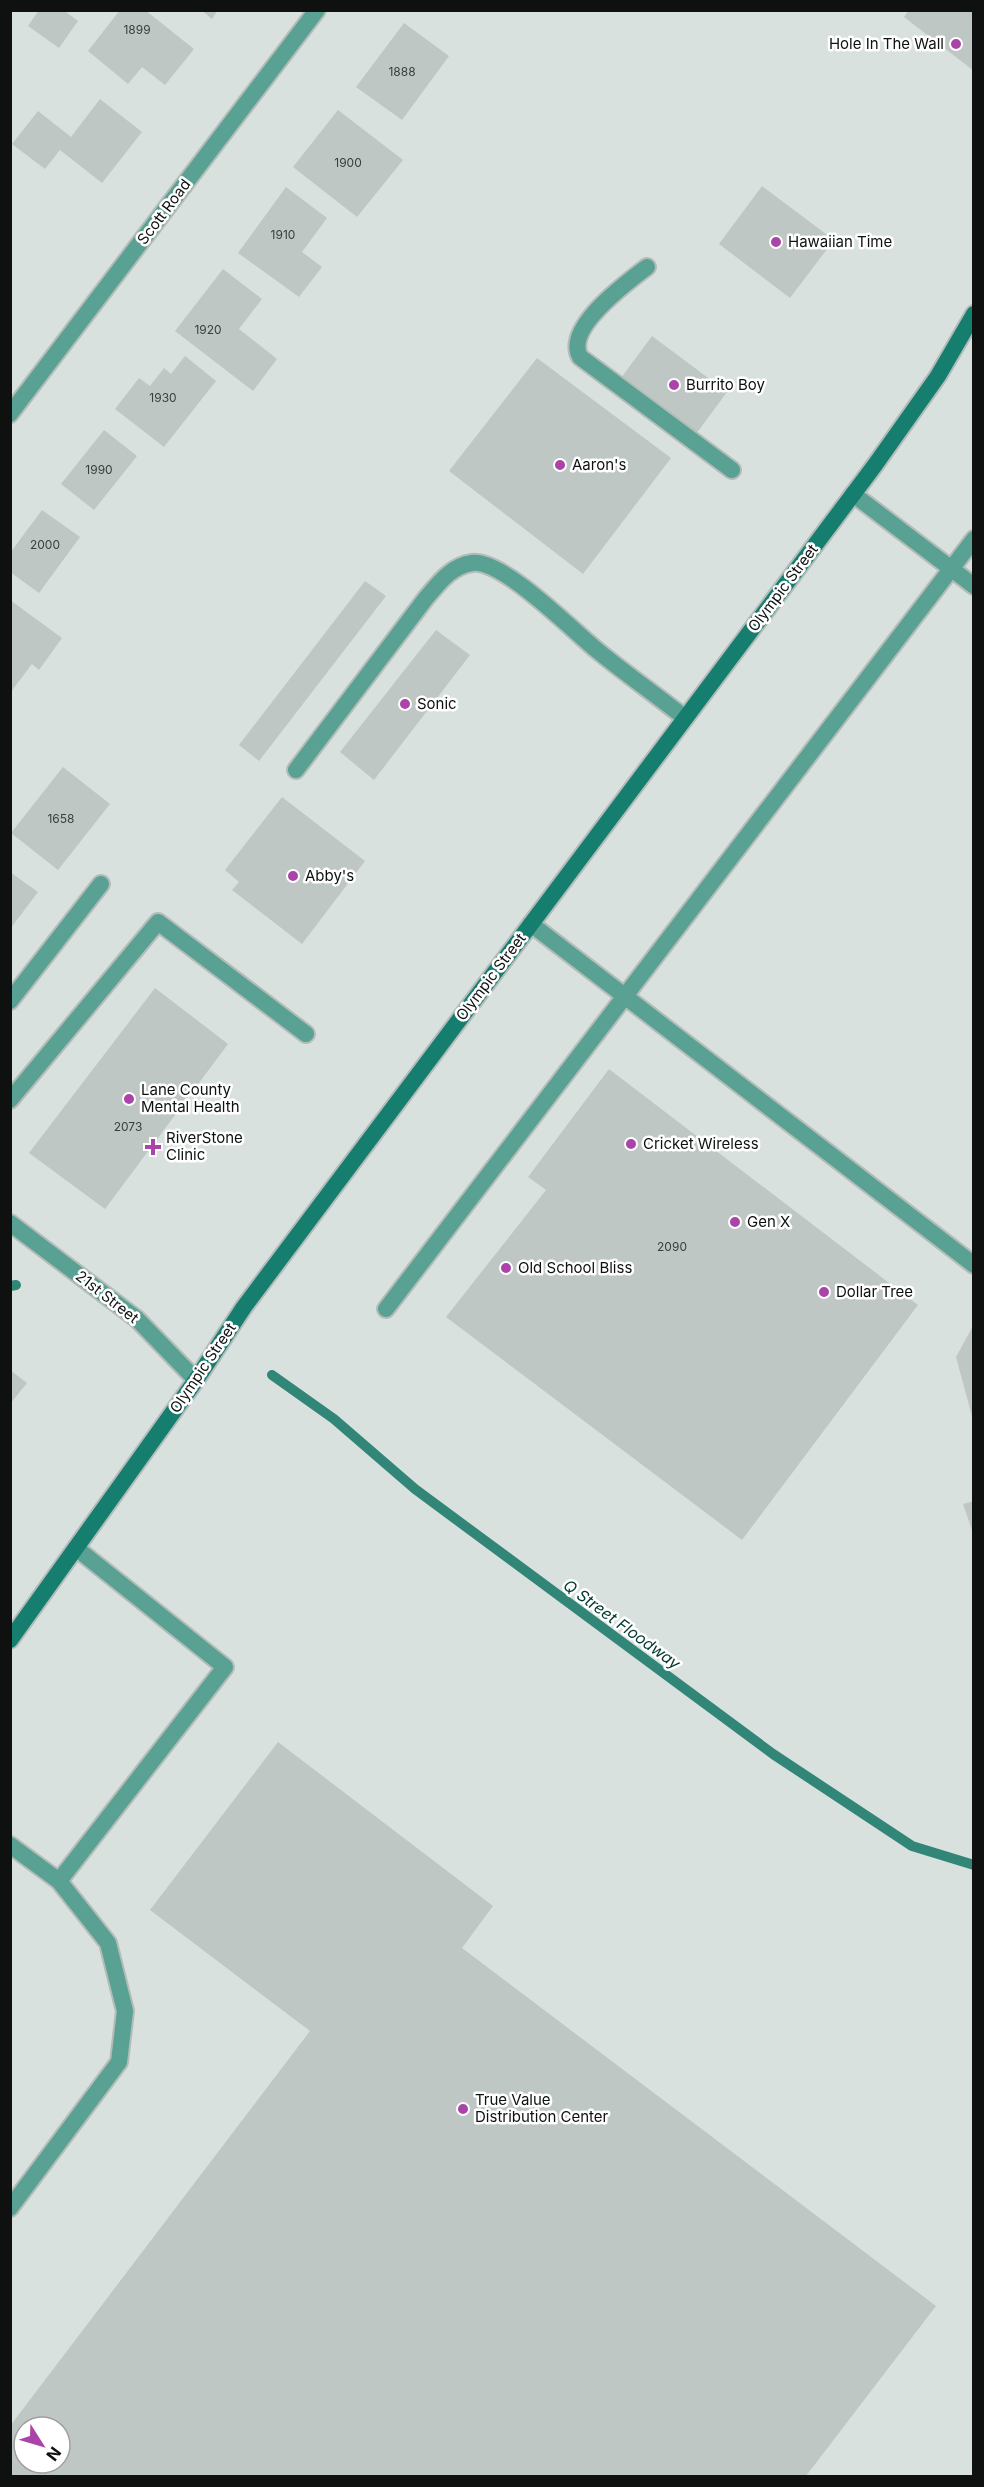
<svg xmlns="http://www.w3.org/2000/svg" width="984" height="2487" font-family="Inter,sans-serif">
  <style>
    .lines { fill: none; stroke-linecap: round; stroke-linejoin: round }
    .stream { stroke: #328677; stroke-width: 10 }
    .building { fill: #bfc7c5; fill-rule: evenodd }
    .service-casing { stroke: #b4bcba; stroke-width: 20 }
    .minor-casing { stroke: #b4bcba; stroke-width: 20 }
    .tertiary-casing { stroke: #b4bcba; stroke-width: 20 }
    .secondary-casing { stroke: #b4bcba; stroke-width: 20 }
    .service { stroke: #59a192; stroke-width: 16 }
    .minor { stroke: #59a192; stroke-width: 16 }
    .tertiary { stroke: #59a192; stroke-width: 16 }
    .secondary { stroke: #157e6e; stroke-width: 16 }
    .poi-dot { fill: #ab44a8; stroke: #fff; stroke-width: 2 }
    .labels { text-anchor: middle; stroke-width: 5; stroke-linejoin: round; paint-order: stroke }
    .number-label { font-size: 12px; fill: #3a3e3d }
    .poi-label { font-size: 15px; fill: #0e1110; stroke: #fff; text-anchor: start }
    .street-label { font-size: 15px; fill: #0e1110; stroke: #fff }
    .water-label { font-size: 16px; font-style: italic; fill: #003830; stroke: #fff }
  </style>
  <rect width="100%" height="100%" fill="#d9e1df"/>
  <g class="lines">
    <g class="stream">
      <polyline points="10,1286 16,1285"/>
      <polyline points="272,1375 334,1419 415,1489 773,1754 912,1846 974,1865"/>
    </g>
  </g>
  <g class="building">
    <polygon points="39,10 63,10 78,21 59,48 28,26"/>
    <polygon points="120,10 145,10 194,49 165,85 142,67 128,84 88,51"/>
    <polygon points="201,10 218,10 212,19"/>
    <polygon points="909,10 974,10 974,71 904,17"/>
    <polygon points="404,23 449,56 402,120 356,87"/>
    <polygon points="100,99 142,132 102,183 60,150 45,169 12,144 38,111 71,137"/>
    <polygon points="338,110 403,160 357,217 293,167"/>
    <polygon points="762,186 834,240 790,298 719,244"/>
    <polygon points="286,187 327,218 302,252 322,267 299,297 238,253"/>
    <polygon points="223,269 262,299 239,329 277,359 253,391 175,331"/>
    <polygon points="652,336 727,392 696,434 621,378"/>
    <polygon points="185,356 216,381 164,447 115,409 139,378 150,386 164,368 171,374"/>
    <polygon points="537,358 671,458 583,574 449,471"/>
    <polygon points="104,430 137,456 94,510 61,484"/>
    <polygon points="42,510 80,537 39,593 10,572 10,553"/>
    <polygon points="365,581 386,596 259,761 239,745"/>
    <polygon points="10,600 62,638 39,670 32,664 10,693"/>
    <polygon points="436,630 470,655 374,780 340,752"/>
    <polygon points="63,767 110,804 58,870 11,833"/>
    <polygon points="282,797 365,861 302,944 232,890 239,882 225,870"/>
    <polygon points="10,872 38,892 10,929"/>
    <polygon points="155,988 228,1044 105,1209 29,1153"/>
    <polygon points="609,1069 918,1305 742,1540 446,1317 546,1190 528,1177"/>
    <polygon points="974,1324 974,1420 973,1420 956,1357"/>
    <polygon points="10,1370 27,1383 10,1404"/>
    <polygon points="974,1501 974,1533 973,1533 963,1504"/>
    <path d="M278,1742L493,1906L462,1948L936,2306L806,2476H10V2426L310,2031L150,1910ZM24,2427H60V2463H24Z"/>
  </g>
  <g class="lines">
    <g class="service-casing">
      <g id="service">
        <path d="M647,267C626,283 564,328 580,357L732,470"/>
        <polyline points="853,494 974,586"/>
        <path d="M296,770L426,598C439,583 451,566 472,563C503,559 573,631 598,651C626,674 656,695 685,718"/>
        <polyline points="531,924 974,1265"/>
        <polyline points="10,1001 101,884"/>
        <polyline points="10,1100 158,922 306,1034"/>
        <polyline points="386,1309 974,539"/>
        <polyline points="10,1845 59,1881 225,1667 76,1548"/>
        <polyline points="10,2208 119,2062 125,2011 108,1943 59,1881"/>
      </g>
    </g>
    <g class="minor-casing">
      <polyline id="minor" points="10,414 317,10"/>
    </g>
    <g class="tertiary-casing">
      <polyline id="tertiary" points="10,1223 137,1319 196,1380"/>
    </g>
    <g class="secondary-casing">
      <polyline id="secondary" points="10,1640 196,1380 244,1307 875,465 938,376 974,314"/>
    </g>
    <use href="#service" class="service"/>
    <use href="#minor" class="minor"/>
    <use href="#tertiary" class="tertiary"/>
    <use href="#secondary" class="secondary"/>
  </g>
  <g class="poi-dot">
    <circle cx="956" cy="44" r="6"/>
    <circle cx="776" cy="242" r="6"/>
    <circle cx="674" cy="385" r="6"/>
    <circle cx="560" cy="465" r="6"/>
    <circle cx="405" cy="704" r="6"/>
    <circle cx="293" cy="876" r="6"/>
    <circle cx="129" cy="1099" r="6"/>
    <circle cx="631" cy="1144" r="6"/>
    <path d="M150 1138h6v6h6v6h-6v6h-6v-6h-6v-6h6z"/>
    <circle cx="735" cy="1222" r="6"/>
    <circle cx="506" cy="1268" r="6"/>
    <circle cx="824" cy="1292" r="6"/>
    <circle cx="463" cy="2109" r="6"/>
  </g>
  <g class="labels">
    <g class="number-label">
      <text x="137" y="34">1899</text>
      <text x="402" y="76">1888</text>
      <text x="348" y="167">1900</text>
      <text x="283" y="239">1910</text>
      <text x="208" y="334">1920</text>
      <text x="163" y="402">1930</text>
      <text x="99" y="474">1990</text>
      <text x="45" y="549">2000</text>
      <text x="61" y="823">1658</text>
      <text x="128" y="1131">2073</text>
      <text x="672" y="1251">2090</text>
    </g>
    <g class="poi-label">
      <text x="944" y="49" text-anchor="end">Hole In The Wall</text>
      <text x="788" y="247">Hawaiian Time</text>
      <text x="686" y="390">Burrito Boy</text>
      <text x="572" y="470">Aaron's</text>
      <text x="417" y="709">Sonic</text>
      <text x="305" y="881">Abby's</text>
      <text x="141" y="1095">Lane County<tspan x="141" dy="17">Mental Health</tspan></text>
      <text x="166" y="1143">RiverStone<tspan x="166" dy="17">Clinic</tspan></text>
      <text x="643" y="1149">Cricket Wireless</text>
      <text x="747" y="1227">Gen X</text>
      <text x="518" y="1273">Old School Bliss</text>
      <text x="836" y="1297">Dollar Tree</text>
      <text x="475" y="2105">True Value<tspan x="475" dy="17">Distribution Center</tspan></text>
    </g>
    <g class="street-label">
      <text transform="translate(164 212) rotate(-53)" y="5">Scott Road</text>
      <text transform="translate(783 588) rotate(-53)" y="5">Olympic Street</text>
      <text transform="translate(491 977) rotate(-53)" y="5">Olympic Street</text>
      <text transform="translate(107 1297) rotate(38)" y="5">21st Street</text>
      <text transform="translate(203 1368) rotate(-56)" y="5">Olympic Street</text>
    </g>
    <g class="water-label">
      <text transform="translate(622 1624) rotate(36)" y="6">Q Street Floodway</text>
    </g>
  </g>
  <rect width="984" height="2487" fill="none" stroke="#0e1110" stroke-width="24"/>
  <g transform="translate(42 2445) rotate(127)"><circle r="28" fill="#ffffff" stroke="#9fa09f" stroke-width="1.5"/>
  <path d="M0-4.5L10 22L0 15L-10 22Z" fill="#ab44a8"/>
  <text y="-9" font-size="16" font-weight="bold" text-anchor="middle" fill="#0e1110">N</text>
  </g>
</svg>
